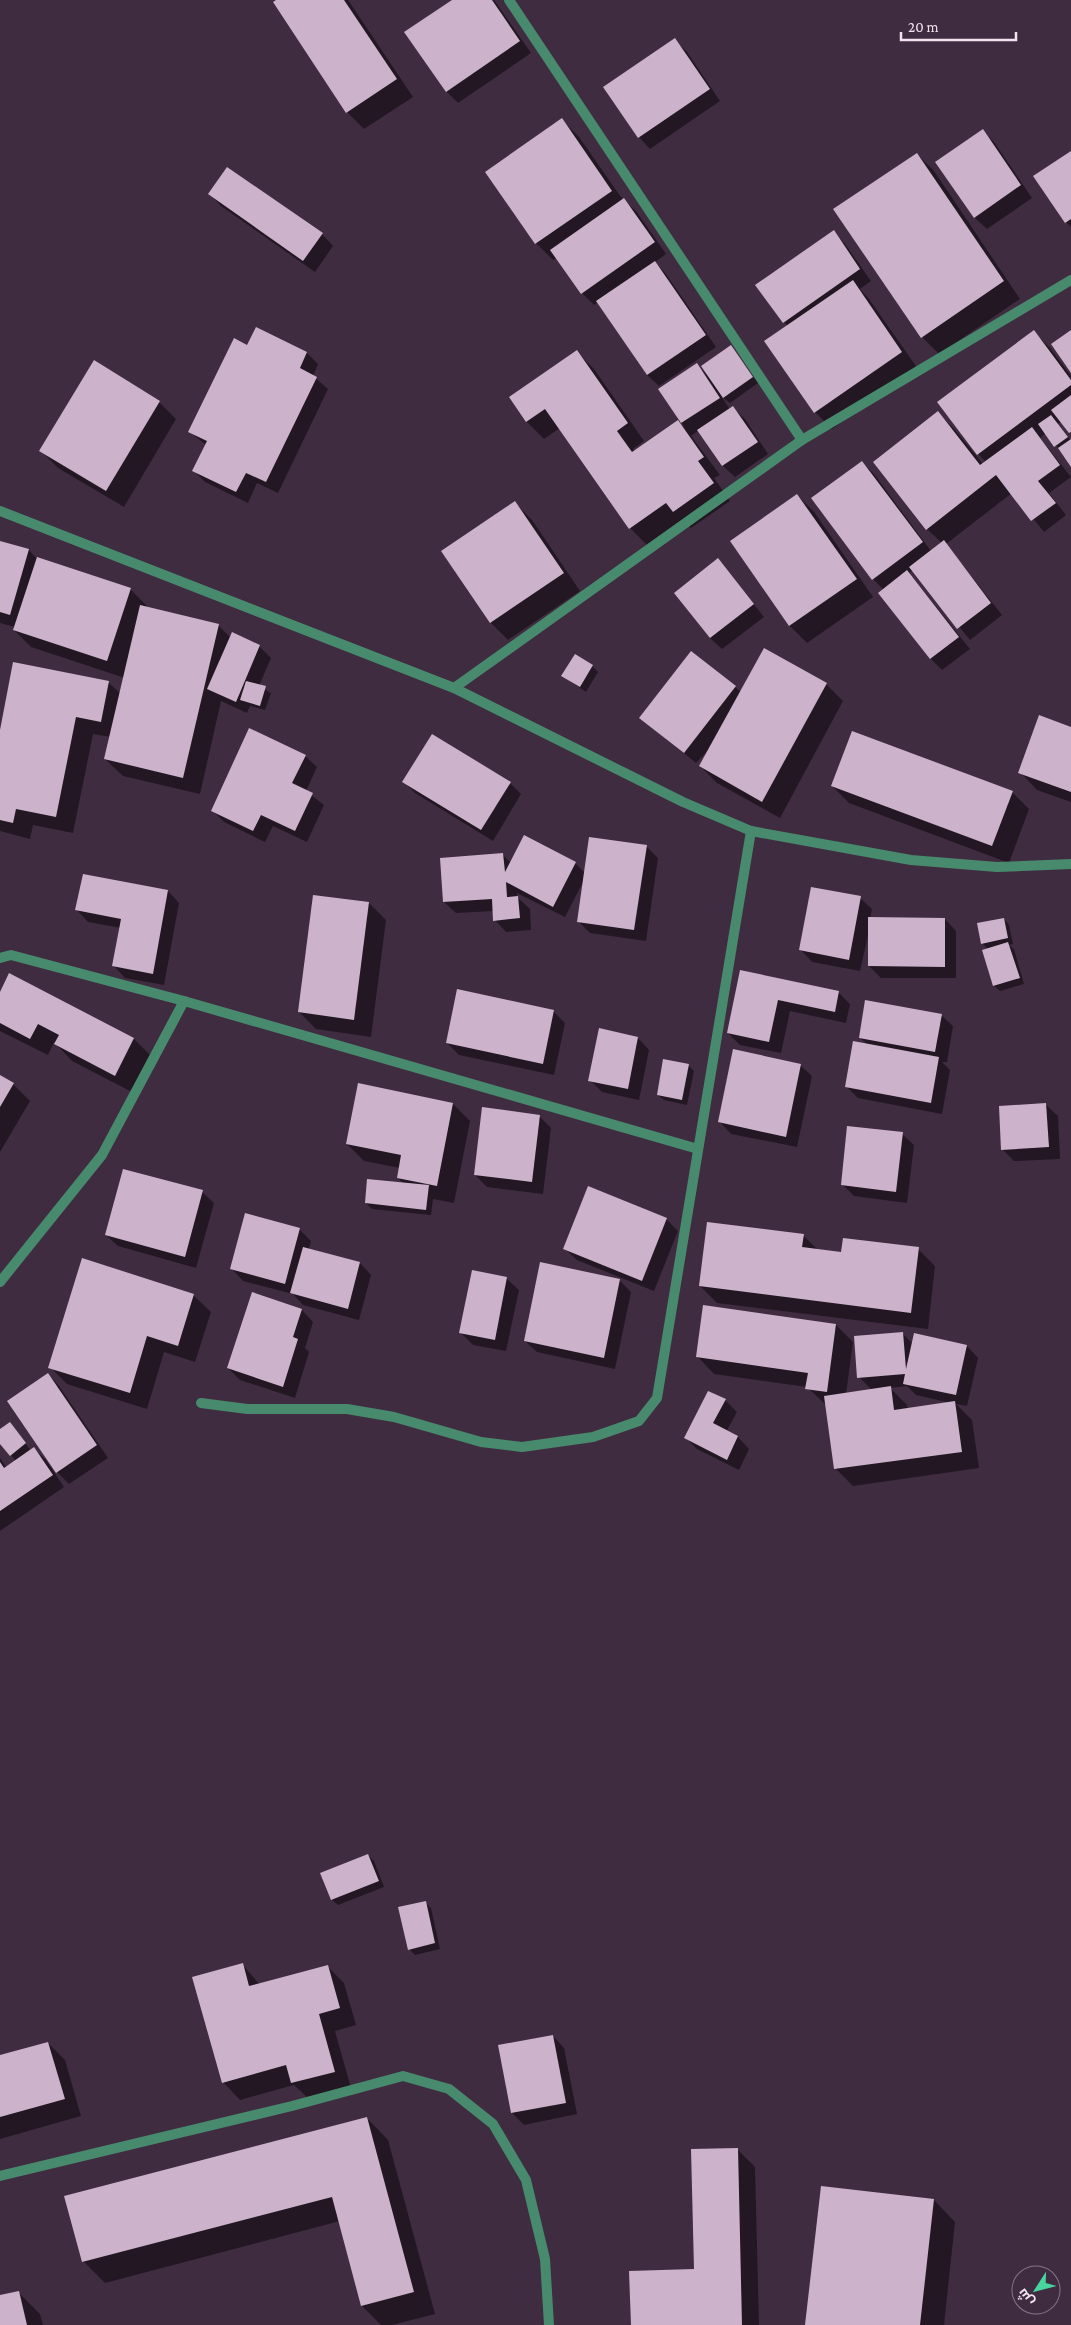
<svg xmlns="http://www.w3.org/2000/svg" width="1071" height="2325" font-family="'Crimson Pro',Cairo,serif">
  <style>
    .shadow { fill: #0007; fill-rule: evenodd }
    .building { fill: #ccb3cb }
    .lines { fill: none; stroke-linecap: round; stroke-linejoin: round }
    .minor { stroke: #488a6d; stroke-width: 10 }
    .tertiary { stroke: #488a6d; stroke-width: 10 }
  </style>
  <rect width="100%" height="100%" fill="#402c40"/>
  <g class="shadow">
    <polygon points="278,0 348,0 413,97 364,129 347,112"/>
    <polygon points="454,0 494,0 531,53 458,103 447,92"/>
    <polygon points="675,40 687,52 720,101 650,149 639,137"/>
    <polygon points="562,120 579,137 623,200 636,211 666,254 655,262 666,274 716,347 659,386 647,375 598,302 594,305 582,293 557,258 553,260 536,243 487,172"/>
    <polygon points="983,131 994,142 1032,198 987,229 975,218 936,162"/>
    <polygon points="1071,152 1071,227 1066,222"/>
    <polygon points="917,154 934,171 1020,299 939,354 922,337"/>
    <polygon points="210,194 322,234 333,246 315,272 221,206"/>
    <polygon points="834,232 845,244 871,281 860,289 869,299 918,369 832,429 815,412 788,326 784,322"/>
    <polygon points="1033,331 1050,348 1071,376 1071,433 1062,421 1058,424 1071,441 1071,464 1046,433 1040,438 1071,477 1049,493 1066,515 1044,532 1012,493 946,544 1002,615 970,640 913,570 909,573 970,649 942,670 930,658 884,590 873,579 813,499 862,462 874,474 931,551 942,543 927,529 938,413 955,430 983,464 986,462 978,454"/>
    <polygon points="248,347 307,353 318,364 313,376 328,389 278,493 257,483 248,503 205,482 194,471 206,445 190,432"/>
    <polygon points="731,347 758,383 730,403 722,397 730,410 733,408 745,419 768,454 735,477 723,466 699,430 691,436 720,475 714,478 730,501 691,528 683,520 647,545 630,528 560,428 544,439 527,422 511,398 577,352 594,369 644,441 633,449 635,451 678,422 685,428 660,389 697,365 708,376"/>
    <polygon points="159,402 176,419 124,507 58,468 41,451"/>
    <polygon points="797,495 814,512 873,597 807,643 790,626 731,541"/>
    <polygon points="515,503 532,520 580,591 508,640 491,623"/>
    <polygon points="0,542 29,550 37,559 130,589 147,606 147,608 218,625 231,638 259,646 271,658 259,686 271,693 265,710 250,706 247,713 221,701 200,794 123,776 105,759 111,737 93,734 73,833 33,825 30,839 0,831 0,737 109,683 121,694 125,678 31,647 14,630 15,627 0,623"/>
    <polygon points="718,560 764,617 722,649 710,638"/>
    <polygon points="592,666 598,672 586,692 563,676"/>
    <polygon points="826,684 843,701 780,818 717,783 700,766 710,748 696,763 641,718 735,687 741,692"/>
    <polygon points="1071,729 1071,802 1037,790 1020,772"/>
    <polygon points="305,756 317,767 306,791 324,805 307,842 273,826 265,842 224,822 213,811"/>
    <polygon points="404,782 510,783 521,794 493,841 415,793"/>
    <polygon points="832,786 1012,792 1029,809 1009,863 849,803"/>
    <polygon points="646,846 658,858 646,941 590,933 578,921 584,880 565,917 517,893 517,897 530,909 531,930 506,932 495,920 494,911 456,913 444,902 503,855 511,863 575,863 585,873"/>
    <polygon points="168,891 179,903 164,985 125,978 114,966 121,928 88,922 77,910"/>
    <polygon points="860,898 872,909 870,919 945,919 956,931 956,978 881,978 869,966 869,931 860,971 812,962 801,950"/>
    <polygon points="369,903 386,920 371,1037 316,1029 299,1012"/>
    <polygon points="1004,919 1009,925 1013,944 1009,945 1014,949 1024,984 1000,991 994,986 984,950 988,949 982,943"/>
    <polygon points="741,971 838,992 850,1004 846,1023 790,1011 781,1053 740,1045 728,1033"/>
    <polygon points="10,975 134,1039 151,1056 132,1092 72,1061 54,1042 48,1055 0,1031 0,993"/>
    <polygon points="553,1011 565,1023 554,1075 459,1055 447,1043"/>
    <polygon points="941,1015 953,1026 947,1062 942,1062 950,1070 942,1114 858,1098 846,1086 868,1045 860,1038"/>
    <polygon points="638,1038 649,1050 639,1100 602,1092 590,1080"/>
    <polygon points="688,1065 694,1071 687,1105 664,1100 658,1095"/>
    <polygon points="800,1065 812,1076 797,1147 731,1134 720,1122"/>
    <polygon points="0,1076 13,1084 30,1101 0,1152"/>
    <polygon points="453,1104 470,1121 454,1203 433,1199 431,1215 372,1209 366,1203 404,1184 398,1178 400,1168 364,1161 347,1144"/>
    <polygon points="1046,1105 1058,1116 1060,1159 1014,1161 1003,1150"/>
    <polygon points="539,1116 551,1128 543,1194 487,1187 475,1175"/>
    <polygon points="902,1134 914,1145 907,1203 854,1196 842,1184"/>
    <polygon points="202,1192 214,1203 196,1268 118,1246 106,1235"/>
    <polygon points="666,1219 678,1231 654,1291 577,1260 565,1249"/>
    <polygon points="299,1229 311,1241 309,1249 360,1263 371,1275 359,1320 303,1305 293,1294 243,1281 232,1269"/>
    <polygon points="803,1235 818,1250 842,1253 918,1249 935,1266 928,1329 717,1303 700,1286"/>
    <polygon points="473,1271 507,1279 519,1290 506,1351 473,1345 461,1333"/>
    <polygon points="619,1280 631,1292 615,1369 537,1352 525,1341"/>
    <polygon points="252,1294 302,1310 313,1322 305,1348 309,1352 295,1398 240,1380 228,1368"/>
    <polygon points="193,1295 211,1312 195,1362 164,1352 147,1409 67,1384 50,1367"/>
    <path d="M836,1325L853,1342L846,1394L872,1390L859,1377L902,1333L913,1344L967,1346L978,1358L967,1406L956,1404L972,1420L979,1468L853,1486L836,1469L827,1406L807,1387L714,1374L697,1356ZM907,1386L916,1395L951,1403L908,1409L907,1405L890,1388Z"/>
    <polygon points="48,1374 59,1386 108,1458 69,1484 57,1472 8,1401"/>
    <polygon points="725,1400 737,1412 726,1432 738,1437 749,1449 739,1470 697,1449 686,1438"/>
    <polygon points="15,1429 31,1451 34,1449 46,1460 64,1487 0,1531 0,1458 6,1467 16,1461 0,1442 0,1431"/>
    <polygon points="368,1855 374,1861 384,1887 338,1905 332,1900"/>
    <polygon points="425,1902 431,1908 440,1949 415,1955 409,1949"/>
    <polygon points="242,1964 260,1985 327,1966 344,1983 356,2025 335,2031 351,2088 310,2100 294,2085 240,2100 223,2082"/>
    <polygon points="553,2036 564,2048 577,2114 524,2125 512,2113 499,2046"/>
    <polygon points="48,2043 65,2060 81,2116 0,2139 0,2057"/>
    <polygon points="367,2118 388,2140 435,2314 392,2325 381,2325 362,2306 340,2221 105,2283 83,2261"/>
    <polygon points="738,2150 755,2167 759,2325 632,2325 695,2270"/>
    <polygon points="934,2200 955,2222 944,2325 807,2325"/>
    <polygon points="18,2292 40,2314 43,2325 0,2325 0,2296"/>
  </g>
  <g class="building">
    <polygon points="276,0 344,0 397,79 346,113 273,2"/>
    <polygon points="452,0 492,0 520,41 446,92 404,32"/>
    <polygon points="675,38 710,89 638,138 603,87"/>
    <polygon points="562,118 612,191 535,244 485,172"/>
    <polygon points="983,129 1021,185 974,218 935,162"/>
    <polygon points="1071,151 1071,219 1065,223 1033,176"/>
    <polygon points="917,153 1004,281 921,338 833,209"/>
    <polygon points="227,167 323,233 303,261 208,194"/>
    <polygon points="624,198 655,242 581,294 550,250"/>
    <polygon points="834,230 860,269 783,323 755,285"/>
    <polygon points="655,261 706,335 647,375 596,301"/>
    <polygon points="853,280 902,352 814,413 764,341"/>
    <polygon points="256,327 307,352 300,368 317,377 266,482 246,473 236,492 192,471 207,441 188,432 234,338 247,345"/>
    <polygon points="1034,330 1071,380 1071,385 977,455 937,402"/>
    <polygon points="1071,330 1071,373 1051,344"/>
    <polygon points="731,345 753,377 723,398 701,366"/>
    <polygon points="577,350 628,423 617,431 632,452 678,420 704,457 698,461 714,483 673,512 666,503 629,529 545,409 526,422 509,397"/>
    <polygon points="94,360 160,401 106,491 39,451"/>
    <polygon points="697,363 720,398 681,423 658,389"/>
    <polygon points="1071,395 1071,432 1069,433 1051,410"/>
    <polygon points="733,406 758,442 722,466 697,430"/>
    <polygon points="938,411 980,465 1032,427 1060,465 1038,481 1056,503 1031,521 996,475 926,530 873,462"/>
    <polygon points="1051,415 1068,437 1054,447 1038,424"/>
    <polygon points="1071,439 1071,467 1058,448"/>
    <polygon points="862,461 923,542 872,580 811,498"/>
    <polygon points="797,494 857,579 789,626 730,541"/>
    <polygon points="515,501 564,573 490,623 441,551"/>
    <polygon points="944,540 991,603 957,629 909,567"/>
    <polygon points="0,541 29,549 10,615 0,612"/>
    <polygon points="37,557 131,588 107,661 13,630"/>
    <polygon points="718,558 754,604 710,638 674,593"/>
    <polygon points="907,570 959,637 930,659 878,593"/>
    <polygon points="140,605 219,624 183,778 104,759"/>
    <polygon points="232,632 260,645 236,702 207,689"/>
    <polygon points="764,648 827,683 762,802 699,766"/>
    <polygon points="691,651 736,686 684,753 639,718"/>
    <polygon points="575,654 593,665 580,687 561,676"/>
    <polygon points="13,662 109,681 101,722 76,717 56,817 16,809 13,823 0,820 0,730"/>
    <polygon points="246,681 266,686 260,706 240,700"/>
    <polygon points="1039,715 1071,727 1071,792 1018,773"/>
    <polygon points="249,728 306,755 292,783 313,793 295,831 261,815 253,831 211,811"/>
    <polygon points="852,731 1013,791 992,846 831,786"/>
    <polygon points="432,734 511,782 481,830 402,782"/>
    <polygon points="524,835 576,862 553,907 506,882 507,897 518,896 520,918 493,921 492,899 443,902 440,858 503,853 505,872"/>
    <polygon points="589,837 647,845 634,930 577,922"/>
    <polygon points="83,874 168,890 153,974 112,966 121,919 75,910"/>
    <polygon points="811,887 861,896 849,960 799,950"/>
    <polygon points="313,895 369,902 354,1020 298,1012"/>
    <polygon points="868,917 945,918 945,967 868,966"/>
    <polygon points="1004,918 1008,938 981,944 977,923"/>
    <polygon points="1008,942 1020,978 993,986 982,950"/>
    <polygon points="740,970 839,991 835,1012 778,1000 769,1042 727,1033"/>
    <polygon points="9,973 134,1038 115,1076 54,1044 59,1035 38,1024 30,1039 0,1023 0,992"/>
    <polygon points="457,989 554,1010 543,1064 446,1043"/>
    <polygon points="865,1000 942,1014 935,1052 859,1038"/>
    <polygon points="599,1028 638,1037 628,1089 588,1081"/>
    <polygon points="853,1041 939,1057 931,1103 845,1087"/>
    <polygon points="733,1049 801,1064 786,1137 718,1122"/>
    <polygon points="663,1059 689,1064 682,1100 657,1095"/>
    <polygon points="0,1075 14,1083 0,1107"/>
    <polygon points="358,1083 453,1103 437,1186 397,1178 401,1155 346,1144"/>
    <polygon points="1046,1103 1049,1147 1001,1150 999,1106"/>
    <polygon points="482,1107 540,1115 532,1182 474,1175"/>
    <polygon points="847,1126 903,1132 896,1192 841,1185"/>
    <polygon points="123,1169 203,1190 185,1257 105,1235"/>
    <polygon points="367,1179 429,1185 426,1210 365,1203"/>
    <polygon points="588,1186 667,1218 642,1281 563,1249"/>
    <polygon points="245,1213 300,1228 285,1284 230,1269"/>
    <polygon points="707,1222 804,1234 802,1247 841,1252 843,1238 919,1247 911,1313 699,1286"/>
    <polygon points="303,1247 360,1262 348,1309 290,1293"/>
    <polygon points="82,1258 194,1294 178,1346 147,1336 130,1393 48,1368"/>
    <polygon points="540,1262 620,1279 604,1358 524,1341"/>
    <polygon points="472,1270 507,1277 495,1340 459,1333"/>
    <polygon points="252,1292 302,1309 293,1337 298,1339 283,1387 227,1368"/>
    <polygon points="703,1305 836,1324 827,1392 805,1389 808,1373 696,1357"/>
    <polygon points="903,1332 906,1369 914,1333 967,1345 956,1395 903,1384 905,1374 857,1378 854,1336"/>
    <polygon points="48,1373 97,1445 56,1473 7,1401"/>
    <polygon points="891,1386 894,1410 955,1401 962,1452 834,1469 824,1396"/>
    <polygon points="708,1391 726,1399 713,1423 738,1436 727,1460 684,1438"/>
    <polygon points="10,1422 26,1443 10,1456 0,1444 0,1429"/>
    <polygon points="34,1447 53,1475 0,1511 0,1462 4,1468"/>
    <polygon points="368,1854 379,1881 331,1900 320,1873"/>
    <polygon points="426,1901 435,1943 408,1950 398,1907"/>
    <polygon points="243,1963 249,1986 328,1965 340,2008 319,2014 335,2072 291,2083 286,2065 222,2083 192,1977"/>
    <polygon points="553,2035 566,2103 511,2113 498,2045"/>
    <polygon points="48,2042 65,2099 0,2117 0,2055"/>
    <polygon points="367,2117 414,2292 361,2306 332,2197 82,2262 64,2196"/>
    <polygon points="738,2148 742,2325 631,2325 629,2271 694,2269 691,2149"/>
    <polygon points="821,2186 934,2199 920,2325 805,2325"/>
    <polygon points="19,2291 27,2325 0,2325 0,2295"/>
  </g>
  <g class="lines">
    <g class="minor">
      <polyline points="509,0 802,440"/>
      <polyline points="454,688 802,440 1071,280"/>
      <polyline points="0,958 11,955 184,1001 698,1149"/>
      <polyline points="0,1282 102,1155 184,1001"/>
      <polyline points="201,1403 247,1409 347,1409 394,1417 481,1442 522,1447 593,1437 639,1421 657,1398 751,831"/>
      <polyline points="0,2176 292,2106 403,2076 449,2089 493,2124 526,2180 545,2259 549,2325"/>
    </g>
    <polyline class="tertiary" points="0,511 454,688 683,802 751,831 911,860 997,867 1071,864"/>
  </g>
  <g transform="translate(1036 2290) rotate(234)"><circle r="24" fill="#402c40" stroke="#867586"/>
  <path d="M0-4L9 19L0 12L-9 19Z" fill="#47d49e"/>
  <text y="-8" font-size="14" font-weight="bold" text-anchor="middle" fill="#f0e3ef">ش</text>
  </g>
  <path d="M901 32v8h115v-8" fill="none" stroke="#f0e3ef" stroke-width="2.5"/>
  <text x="908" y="32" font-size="15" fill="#f0e3ef" stroke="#402c40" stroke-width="4" paint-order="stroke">20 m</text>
</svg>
